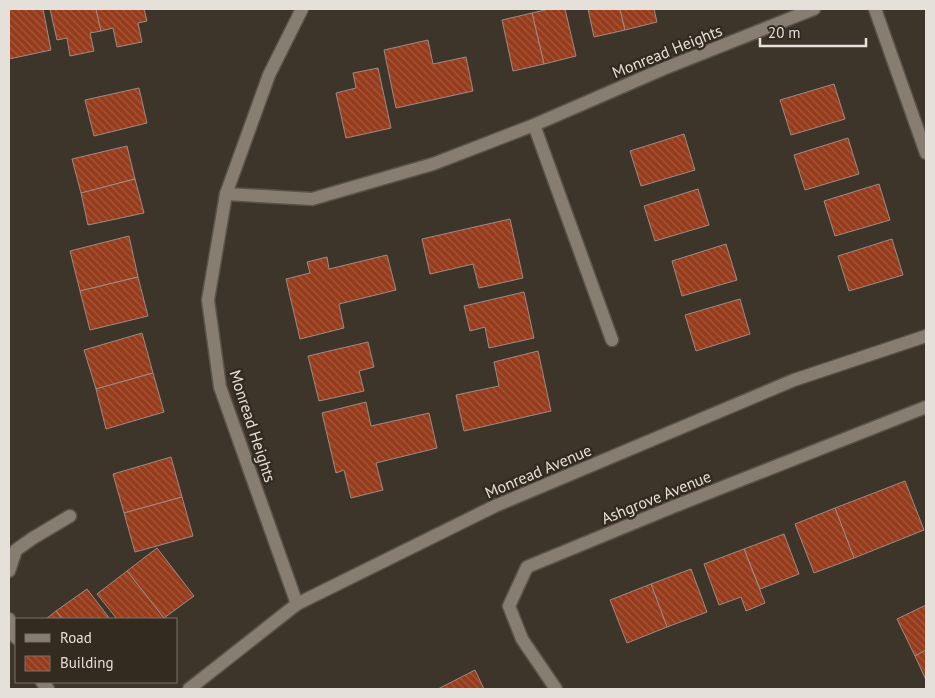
<svg xmlns="http://www.w3.org/2000/svg" width="935" height="698" font-family="'PT Sans',sans-serif">
  <style>
    .building { fill: url(#building-back-hatch); stroke: #9d8b86 }
    .lines { fill: none; stroke-linecap: round; stroke-linejoin: round }
    .service-casing { stroke: #5a534a; stroke-width: 15 }
    .minor-casing { stroke: #5a534a; stroke-width: 15 }
    .service { stroke: #877d70; stroke-width: 12 }
    .minor { stroke: #877d70; stroke-width: 12 }
    .labels { text-anchor: middle; stroke-width: 5; stroke-linejoin: round; paint-order: stroke }
    .street-label { font-size: 16px; fill: #e5e0d9; stroke: #332b20 }
  </style>
  <defs>
    <pattern id="building-back-hatch" width="6" height="6" patternUnits="userSpaceOnUse" patternTransform="scale(1.25)"><rect width="6" height="6" fill="#963c1c"/><path d="M-1 5l2 2M0 0l6 6M5-1l2 2" fill="none" stroke="#a5583c"/></pattern>
  </defs>
  <rect width="100%" height="100%" fill="#3e352a"/>
  <g class="building">
    <polygon points="9,9 43,9 51,50 9,59"/>
    <polygon points="50,9 96,9 101,31 90,33 94,51 70,56 67,38 57,40"/>
    <polygon points="96,9 144,9 147,21 138,23 142,42 117,47 113,28 101,31"/>
    <polygon points="549,9 565,9 576,56 544,64 532,13"/>
    <polygon points="588,9 620,9 625,30 594,37"/>
    <polygon points="620,9 654,9 657,22 625,30"/>
    <polygon points="532,13 544,64 513,71 502,20"/>
    <polygon points="428,40 433,64 466,57 473,91 396,108 384,50"/>
    <polygon points="378,68 391,128 346,138 336,93 356,88 353,73"/>
    <polygon points="834,84 845,119 791,135 780,100"/>
    <polygon points="139,88 147,123 94,136 85,100"/>
    <polygon points="684,134 695,170 641,186 630,151"/>
    <polygon points="848,138 859,174 805,190 794,155"/>
    <polygon points="127,146 135,179 81,193 72,159"/>
    <polygon points="135,179 144,213 88,225 81,193"/>
    <polygon points="879,184 890,220 835,236 824,201"/>
    <polygon points="698,189 709,225 655,241 644,206"/>
    <polygon points="510,219 523,278 479,288 473,264 430,274 422,239"/>
    <polygon points="129,236 138,277 80,291 70,251"/>
    <polygon points="892,239 903,275 849,291 838,256"/>
    <polygon points="726,244 737,280 682,296 672,261"/>
    <polygon points="387,255 396,290 339,304 344,328 300,339 286,279 310,273 307,262 327,257 329,269"/>
    <polygon points="138,277 148,316 90,330 80,291"/>
    <polygon points="524,292 534,338 489,348 485,327 470,331 464,306"/>
    <polygon points="740,299 750,334 696,351 685,315"/>
    <polygon points="142,333 153,373 96,389 84,350"/>
    <polygon points="368,342 374,367 359,371 364,391 319,401 308,356"/>
    <polygon points="538,351 551,411 464,431 456,395 499,386 494,362"/>
    <polygon points="153,373 164,412 106,429 96,389"/>
    <polygon points="366,402 371,426 429,413 437,448 376,463 383,490 351,498 344,470 336,473 322,413"/>
    <polygon points="171,457 182,497 124,513 113,474"/>
    <polygon points="905,481 924,530 854,558 835,508"/>
    <polygon points="182,497 193,536 135,552 124,513"/>
    <polygon points="835,508 854,558 814,573 795,524"/>
    <polygon points="784,534 799,574 760,589 744,549"/>
    <polygon points="157,548 194,596 164,618 127,571"/>
    <polygon points="744,549 765,603 746,611 741,597 719,605 704,564"/>
    <polygon points="691,569 707,612 667,627 651,584"/>
    <polygon points="127,571 164,618 162,619 117,619 97,594"/>
    <polygon points="651,584 667,627 627,643 610,600"/>
    <polygon points="87,589 110,619 62,619 56,611"/>
    <polygon points="926,605 926,650 915,656 897,619"/>
    <polygon points="56,611 62,619 46,619"/>
    <polygon points="926,650 926,680 915,656"/>
    <polygon points="475,670 484,689 438,689"/>
  </g>
  <g class="lines">
    <g class="service-casing">
      <g id="service">
        <polyline points="9,571 16,550 33,538 70,516"/>
        <polyline points="9,619 10,627 16,638"/>
        <polyline points="42,682 48,689"/>
      </g>
    </g>
    <g class="minor-casing">
      <g id="minor">
        <polyline points="875,9 926,153"/>
        <polyline points="534,125 612,340"/>
        <polyline points="226,194 312,199 433,164 534,125 663,69 814,9"/>
        <polyline points="297,604 220,387 208,300 226,194 269,75 302,9"/>
        <polyline points="189,689 297,604 495,506 794,380 926,336"/>
        <polyline points="556,689 522,639 509,606 527,567 675,506 926,407"/>
      </g>
    </g>
    <use href="#service" class="service"/>
    <use href="#minor" class="minor"/>
  </g>
  <g class="labels">
    <g class="street-label">
      <text transform="translate(667 51) rotate(-22)" y="6">Monread Heights</text>
      <text transform="translate(253 426) rotate(72)" y="6">Monread Heights</text>
      <text transform="translate(538 471) rotate(-23)" y="6">Monread Avenue</text>
      <text transform="translate(656 497) rotate(-22)" y="6">Ashgrove Avenue</text>
    </g>
  </g>
  <rect width="935" height="698" fill="none" stroke="#e5e0d9" stroke-width="20"/>
  <rect x="15" y="618" width="162" height="65" fill="#332b20" stroke="#7a736a"/>
  <rect x="25" y="634" width="25" height="8" fill="#877d70" stroke="#7a736a"/>
  <text x="60" y="643" font-size="15" fill="#e5e0d9">Road</text>
  <rect x="25" y="656" width="25" height="15" fill="url(#building-back-hatch)" stroke="#7a736a"/>
  <text x="60" y="668" font-size="15" fill="#e5e0d9">Building</text>
  <path d="M760 38v8h106v-8" fill="none" stroke="#e5e0d9" stroke-width="2.5"/>
  <text x="768" y="38" font-size="15" fill="#e5e0d9" stroke="#332b20" stroke-width="4" paint-order="stroke">20 m</text>
</svg>
